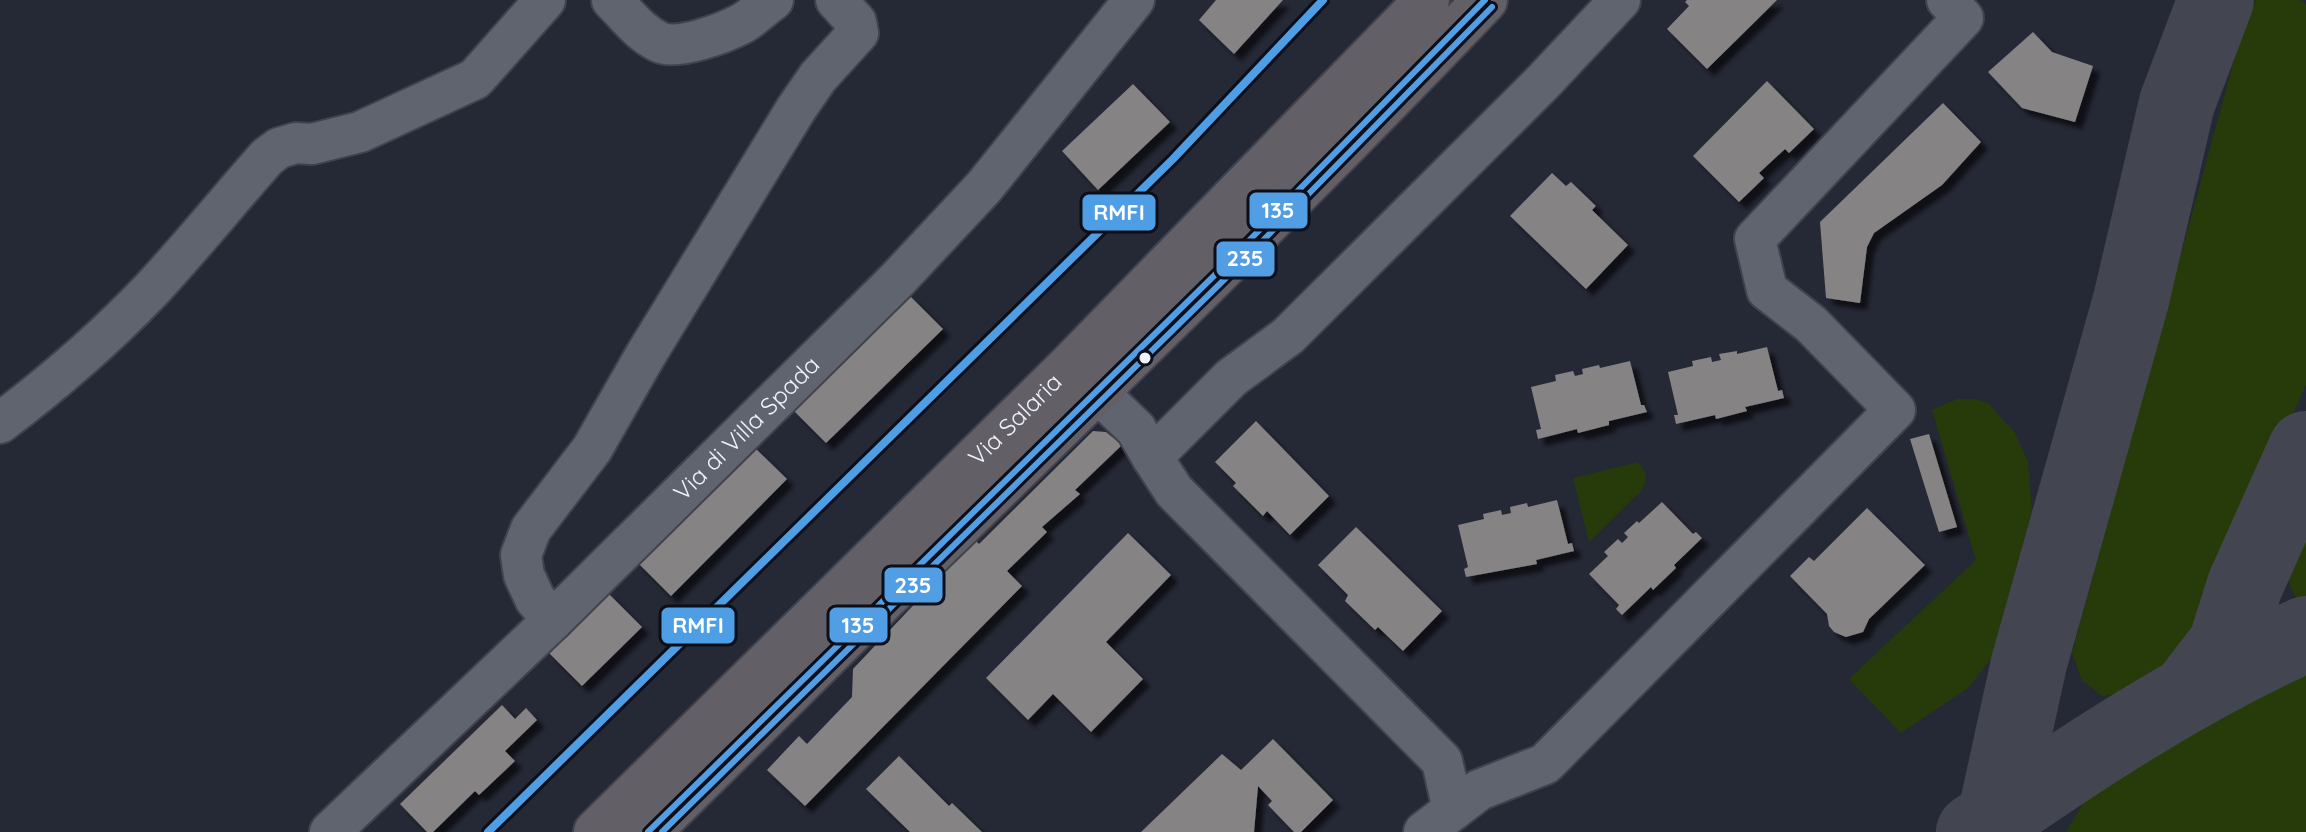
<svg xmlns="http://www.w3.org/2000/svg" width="2306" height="832" font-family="Quicksand,sans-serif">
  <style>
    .green { fill: #273a0a }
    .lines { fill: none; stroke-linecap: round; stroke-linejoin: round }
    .taxiway { stroke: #434651; stroke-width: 76 }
    .building { fill: #868384; filter: url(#shadow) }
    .minor-casing { stroke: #40434d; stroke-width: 44 }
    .major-casing { stroke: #40434d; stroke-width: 48 }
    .minor { stroke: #60646e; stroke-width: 40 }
    .major { stroke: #625f67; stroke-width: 44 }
    .bus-1-casing { stroke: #0c0f19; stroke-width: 12 }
    .bus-2-casing { stroke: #0c0f19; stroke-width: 12 }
    .bus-1 { stroke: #529ee5; stroke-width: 6 }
    .bus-2 { stroke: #529ee5; stroke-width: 6 }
    .rail-1-casing { stroke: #0c0f19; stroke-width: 14 }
    .rail-1 { stroke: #4d9ee5; stroke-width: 8 }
    .bus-dot { fill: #eef2ff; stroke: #0c0f19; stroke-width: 3 }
    .labels { text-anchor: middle; stroke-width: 8; stroke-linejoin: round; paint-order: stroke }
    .street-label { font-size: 24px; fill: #eef2ff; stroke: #0c0f19 }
    .line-badge { stroke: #0c0f19; stroke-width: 3 }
    .badge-label { font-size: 22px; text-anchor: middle; font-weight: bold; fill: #fff }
  </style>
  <defs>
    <filter id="shadow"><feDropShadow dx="7" dy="7" stdDeviation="2" flood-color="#0009"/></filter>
  </defs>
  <rect width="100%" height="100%" fill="#252835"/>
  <g class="green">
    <polygon points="2256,0 2300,0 2306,4 2306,385 2179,668 2139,691 2102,696 2081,679 2072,653 2241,35"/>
    <polygon points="1957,399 1974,399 1988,403 2015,433 2028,462 2032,511 1991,659 1968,688 1901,733 1849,679 1976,560 1932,410"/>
    <polygon points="1638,462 1646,474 1645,484 1640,492 1589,542 1573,478"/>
    <path d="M2306,523V601L2297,599C2278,572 2294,550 2306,523Z"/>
    <polygon points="2306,663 2306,832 2066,832 2091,790 2185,721"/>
  </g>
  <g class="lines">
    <g class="taxiway">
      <polyline points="2189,693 2226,645 2245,585 2306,449"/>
      <path d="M1974,832C2080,758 2188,687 2306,634"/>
      <polyline points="1992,832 2029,663 2131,300 2177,103 2216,0"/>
    </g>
  </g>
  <g class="building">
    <polygon points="1216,0 1283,0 1234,54 1199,20"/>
    <polygon points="1687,0 1777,0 1707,69 1667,29 1689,6 1685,2"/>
    <polygon points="2033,32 2052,52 2093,66 2075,122 2022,108 1988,72"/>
    <polygon points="1767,81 1814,129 1789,153 1785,149 1759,173 1764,178 1739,202 1693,156"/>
    <polygon points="1133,84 1170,122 1098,190 1062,151"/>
    <polygon points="1943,103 1981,142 1942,185 1874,233 1867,247 1860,303 1826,298 1820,222"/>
    <polygon points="1552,173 1566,186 1571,182 1596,206 1592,210 1628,245 1586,289 1510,216"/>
    <polygon points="910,296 943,329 826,443 794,411"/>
    <polygon points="1767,347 1778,391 1782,390 1784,398 1745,407 1747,411 1716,419 1715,415 1676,424 1674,415 1678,415 1668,372 1693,366 1692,361 1711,357 1712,362 1721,360 1719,354 1737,351 1737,354"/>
    <polygon points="1630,361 1641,405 1644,405 1647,412 1609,421 1609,425 1578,433 1577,429 1538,439 1536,430 1541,429 1531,387 1556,381 1555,375 1573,371 1575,376 1583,374 1582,369 1599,365 1600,368"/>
    <polygon points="1256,421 1329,496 1290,535 1267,511 1263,516 1233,486 1236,483 1215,462"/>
    <polygon points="1093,431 1106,432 1122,445 1075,490 1080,494 1042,527 1047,532 1007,571 1022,586 805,806 767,770 799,736 807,744 852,697 853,669 975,540 979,544"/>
    <polygon points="1929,434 1957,527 1939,532 1910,439"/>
    <polygon points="753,446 787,479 671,596 637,562"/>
    <polygon points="1557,500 1568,544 1572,543 1574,551 1536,560 1537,564 1466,577 1464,569 1468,567 1458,525 1484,519 1483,514 1501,510 1502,515 1511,513 1510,507 1527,503 1528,507"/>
    <polygon points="1662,502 1693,534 1696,532 1702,538 1674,565 1676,568 1653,590 1651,587 1622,615 1616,609 1619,605 1589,574 1608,556 1604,552 1618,539 1622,543 1628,537 1624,533 1637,521 1639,523"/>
    <polygon points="1867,508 1925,565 1869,619 1863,632 1846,637 1834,632 1829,626 1827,614 1790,576 1809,557 1814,561"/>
    <polygon points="1356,527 1442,611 1403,651 1378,627 1375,630 1345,601 1348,595 1318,565"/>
    <polygon points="1128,533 1171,575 1106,642 1143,679 1091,732 1053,694 1028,720 986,678"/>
    <polygon points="608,593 642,627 582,686 549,653"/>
    <polygon points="502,705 515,719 526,708 537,720 505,751 515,761 479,795 475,791 433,832 427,832 400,804"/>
    <polygon points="1273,739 1333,800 1301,832 1294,832 1268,805 1272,801 1258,786 1254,832 1141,832 1222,754 1241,770"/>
    <polygon points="899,756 949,806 952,803 982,832 910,832 866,789"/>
  </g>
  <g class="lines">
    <g class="minor-casing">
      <g id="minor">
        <path d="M612,0C627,15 639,32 659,42C677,51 724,33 743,23C753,17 763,7 773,0"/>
        <polyline points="1073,369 1136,429 1152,457"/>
        <path d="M0,423C53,383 105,338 151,290C191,247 228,201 267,157L279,148L296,143L312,144L360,132L475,79L545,0"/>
        <polyline points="553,620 535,599 524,575 521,555 531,529 592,449 645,356 796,109 818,77 858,33 856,22 836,0"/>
        <polyline points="1453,810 1442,761 1174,491 1152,457 1231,378 1288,336 1543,82 1620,0"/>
        <path id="s1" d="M330,832L553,620L896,281L984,187L1134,0"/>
        <polyline points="1424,832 1479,790 1545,764 1895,410 1811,324 1767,290 1755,239 1963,18 1947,0"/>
      </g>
    </g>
    <g class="major-casing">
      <g id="major">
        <path id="s2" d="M596,832L1070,366L1427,0"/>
        <path d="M648,832C755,728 860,621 967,518C1142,347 1317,177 1485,0"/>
      </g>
    </g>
    <use href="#minor" class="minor"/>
    <use href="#major" class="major"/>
    <g class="bus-1-casing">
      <polyline id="bus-1" points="648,832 1229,261 1485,0"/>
    </g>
    <g class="bus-2-casing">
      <polyline id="bus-2" points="662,832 1236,268 1492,7"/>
    </g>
    <use href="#bus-1" class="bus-1"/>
    <use href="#bus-2" class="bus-2"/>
    <g class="rail-1-casing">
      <polyline id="rail-1" points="488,832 1173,159 1323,0"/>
    </g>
    <use href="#rail-1" class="rail-1"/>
  </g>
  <circle class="bus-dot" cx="1145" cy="358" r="7"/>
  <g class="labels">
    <g class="street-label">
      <text dy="8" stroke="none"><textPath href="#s2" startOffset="588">Via Salaria</textPath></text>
      <text dy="8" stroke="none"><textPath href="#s1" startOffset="580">Via di Villa Spada</textPath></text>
    </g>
  </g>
  <g class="line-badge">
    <rect x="1248" y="191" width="61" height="39" rx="8" fill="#529ee5"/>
    <rect x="1081" y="193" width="76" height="39" rx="8" fill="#4d9ee5"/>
    <rect x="1215" y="240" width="61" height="38" rx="8" fill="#529ee5"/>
    <rect x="883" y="566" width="61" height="38" rx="8" fill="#529ee5"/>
    <rect x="828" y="606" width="61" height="38" rx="8" fill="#529ee5"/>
    <rect x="660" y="606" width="76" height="39" rx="8" fill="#4d9ee5"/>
  </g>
  <g class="badge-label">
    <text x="1278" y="218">135</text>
    <text x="1119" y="220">RMFI</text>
    <text x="1245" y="266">235</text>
    <text x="913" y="593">235</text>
    <text x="858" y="633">135</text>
    <text x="698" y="633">RMFI</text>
  </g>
</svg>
